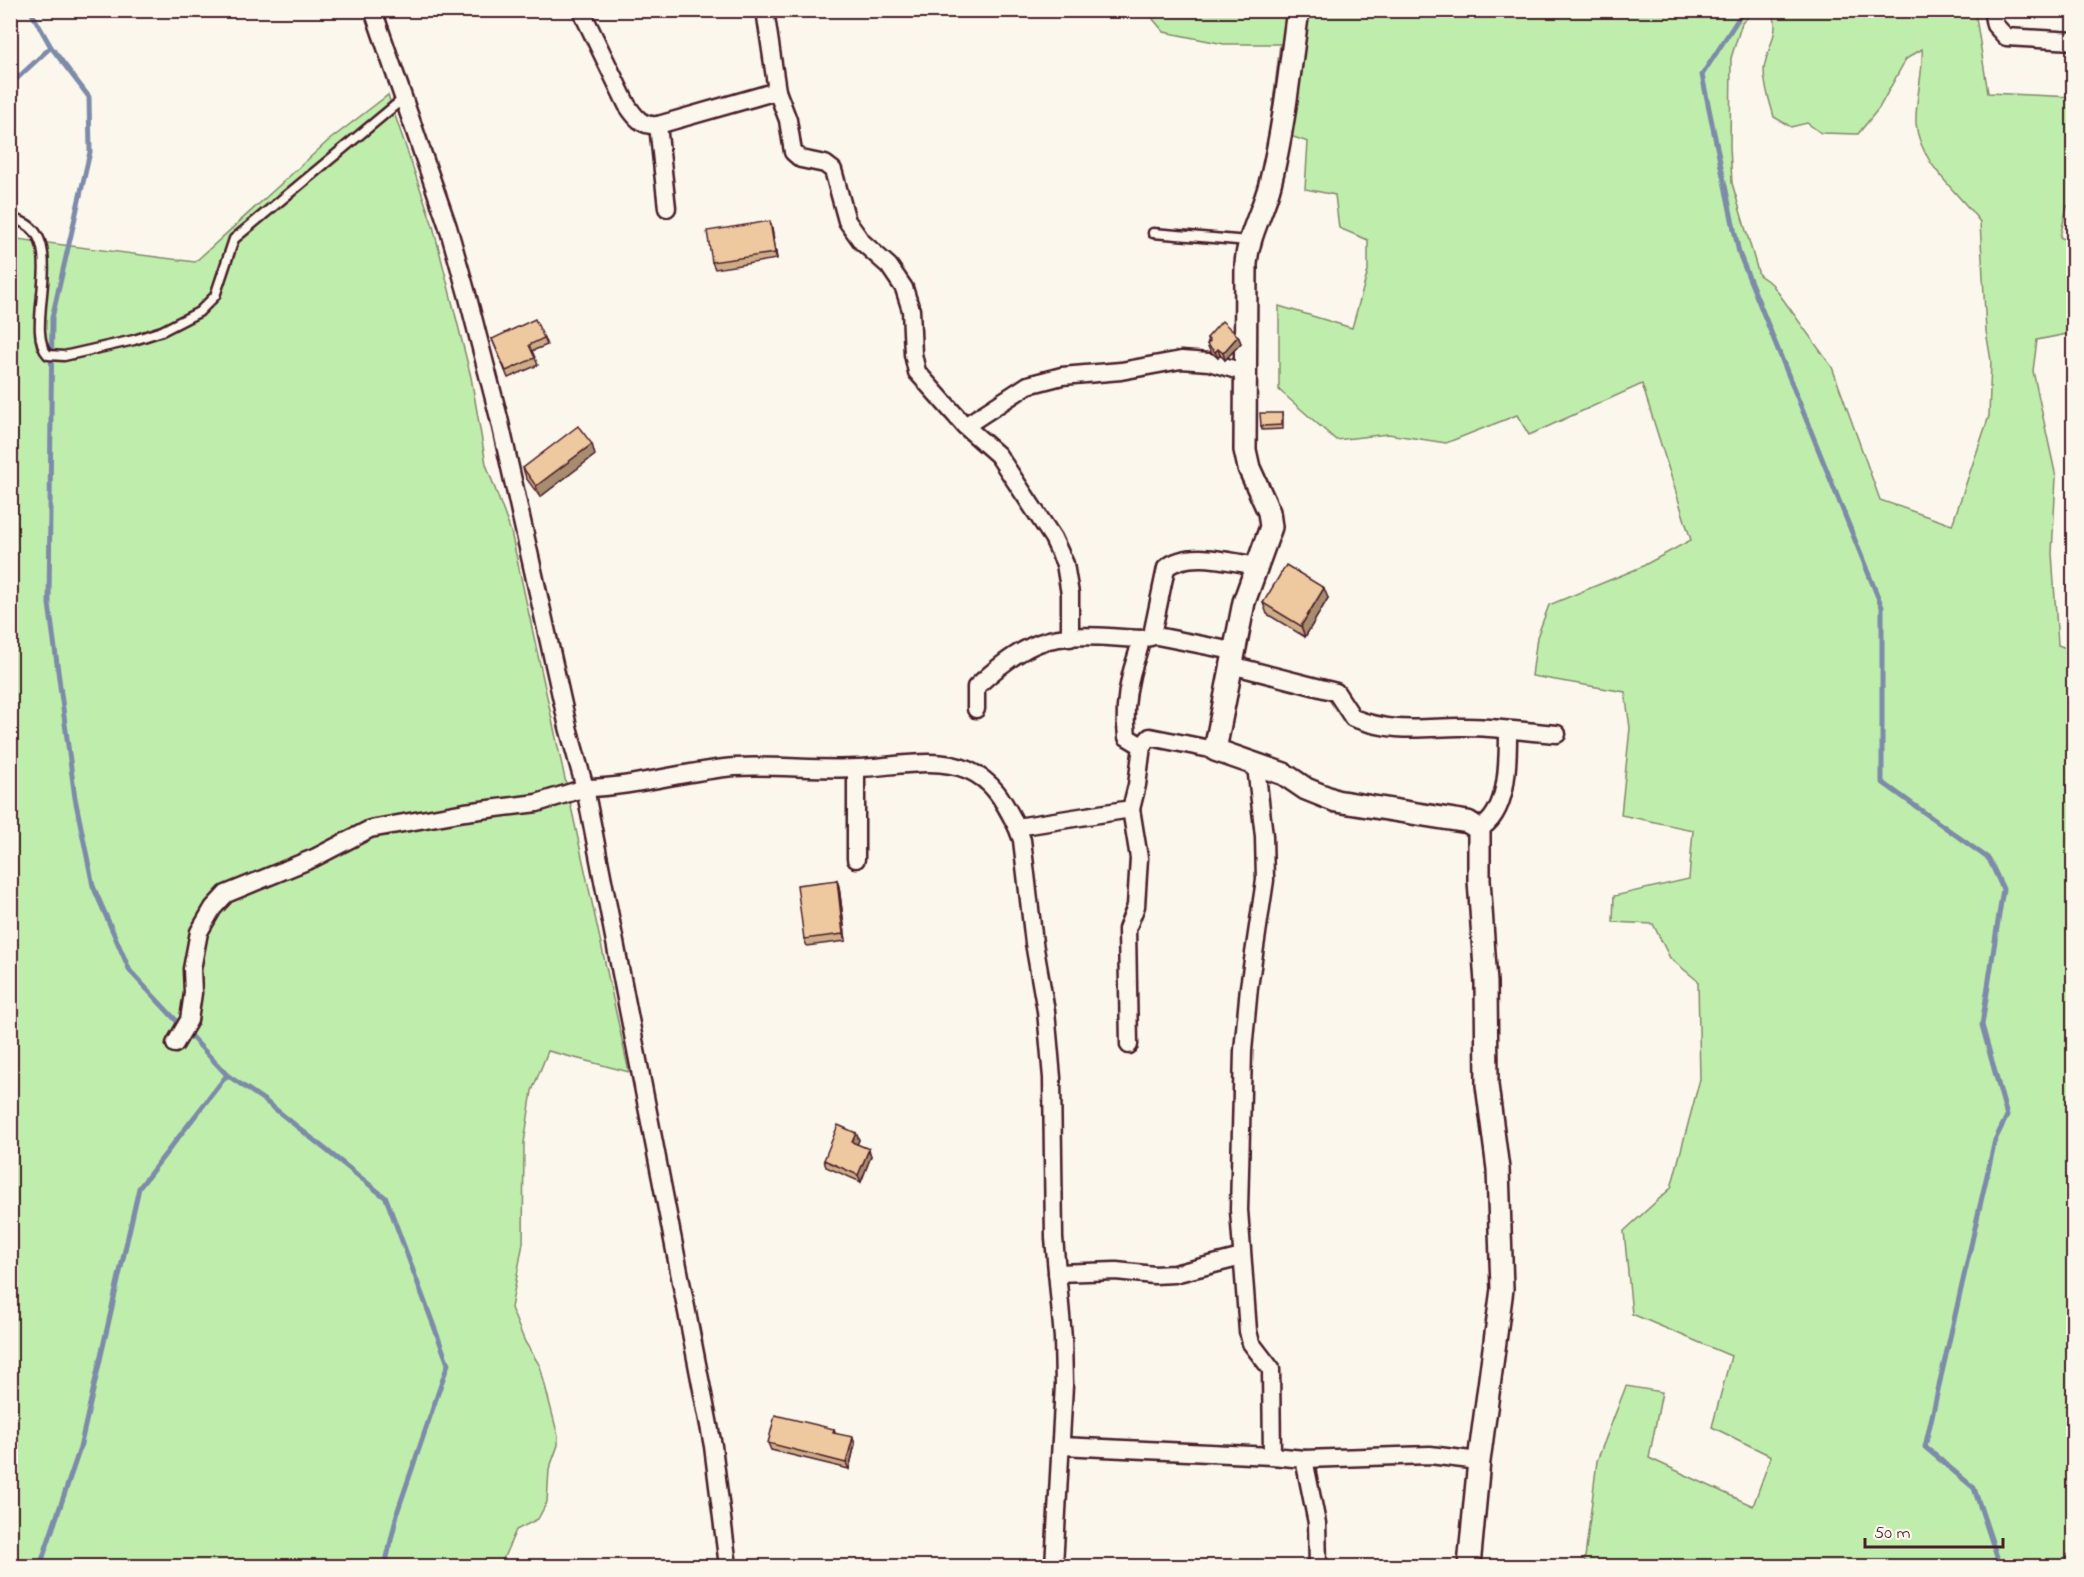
<svg xmlns="http://www.w3.org/2000/svg" width="2084" height="1577" font-family="'Indie Flower',sans-serif">
  <style>
    .green { fill: #bfeeac; stroke: #84866c; stroke-width: 1.5 }
    .lines { fill: none; stroke-linecap: round; stroke-linejoin: round }
    .stream { stroke: #7d8ba9; stroke-width: 5 }
    .service-casing { stroke: #4a1f2b; stroke-width: 13 }
    .minor-casing { stroke: #4a1f2b; stroke-width: 21 }
    .tertiary-casing { stroke: #4a1f2b; stroke-width: 26 }
    .service { stroke: #fbf7ec; stroke-width: 8 }
    .minor { stroke: #fbf7ec; stroke-width: 16 }
    .tertiary { stroke: #fbf7ec; stroke-width: 21 }
    .wall { fill: #cdac88; stroke: #4a1f2b; stroke-width: 1.5 }
    .shaded-wall { fill: #a78c6f; stroke: #4a1f2b; stroke-width: 1.5 }
    .building { fill: #eec89e; stroke: #4a1f2b; stroke-width: 1.5 }
  </style>
  <rect width="100%" height="100%" fill="#fbf7ec"/>
  <filter id="ink" filterUnits="userSpaceOnUse"><feTurbulence type="fractalNoise" baseFrequency=".0167" numOctaves="2"/><feDisplacementMap in="SourceGraphic" scale="12" xChannelSelector="R" yChannelSelector="G"/><feConvolveMatrix kernelMatrix="1 2 1 2 8 2 1 2 1" color-interpolation-filters="sRGB"/></filter>
  <g filter="url(#ink)">
    <g class="green">
      <path d="M1156,10L1754,11L1742,23L1731,58L1730,147L1732,183L1759,275L1772,284L1832,367L1880,500L1952,525L1989,416L1991,361L1986,331L1980,222C1959,193 1919,163 1916,123C1915,98 1924,73 1922,49L1906,59L1879,108L1858,134L1821,133L1807,123L1791,127L1774,117C1770,101 1764,87 1764,70C1765,51 1783,29 1771,11H1975L1988,93L2073,97V206H2067L2060,237L2073,243V277L2067,334L2037,340L2033,371L2056,477L2052,553L2058,645L2074,651L2073,1566H1584L1597,1461L1626,1386L1662,1392L1649,1458L1753,1506L1771,1456L1712,1427L1731,1356L1632,1314L1624,1231L1671,1188L1700,1079L1698,981L1670,958L1653,924L1613,922L1614,896L1689,879L1693,830L1621,815L1630,728L1625,692L1532,676L1537,637L1549,605L1639,568L1691,540L1642,384L1529,435L1517,415L1446,443L1388,434L1336,440L1279,390V306L1352,328L1368,271V240L1339,228L1335,195L1305,189L1308,142L1270,129L1280,44H1224L1164,32L1153,19Z"/>
      <polygon points="388,95 433,226 471,377 486,464 511,532 629,1072 548,1051 532,1091 524,1143 523,1243 511,1308 525,1342 540,1366 558,1436 558,1445 549,1470 547,1502 538,1519 516,1530 500,1566 11,1566 10,238 195,262 328,141"/>
    </g>
    <g class="lines">
      <g class="stream">
        <polyline points="30,10 51,47 89,97 90,152 52,318 49,604 75,798 93,886 130,971 227,1075 264,1100 386,1198 448,1364 398,1510 385,1566"/>
        <polyline points="1744,10 1702,75 1739,253 1882,607 1882,782 1989,859 2003,889 1982,1025 2007,1116 1995,1140 1925,1447 1974,1488 2000,1566"/>
        <polyline points="10,85 51,47"/>
        <polyline points="40,1566 80,1448 139,1188 227,1075"/>
      </g>
      <g class="service-casing">
        <g id="service">
          <path d="M10,219C75,227 21,328 48,355L64,356L134,340L162,331L199,312L215,296L234,239L404,98"/>
          <polyline points="1153,233 1249,241"/>
        </g>
      </g>
      <g class="minor-casing">
        <g id="minor">
          <path d="M373,10L448,227L467,294L499,418L568,727L585,788C636,787 684,771 735,767C776,765 817,770 859,768C892,767 936,756 968,770C995,782 1004,802 1017,827"/>
          <path d="M581,10L627,105C635,117 642,127 658,125L777,91"/>
          <polyline points="765,10 777,91 788,120 793,152 801,159 825,164 833,170 847,221 862,242 889,266 904,288 911,310 913,354 917,372 965,426 1028,385 1062,376 1121,371 1181,360 1209,362 1247,373"/>
          <polyline points="1992,10 1995,25 2006,37 2074,41"/>
          <polyline points="658,125 667,208"/>
          <polyline points="965,426 998,455 1053,538 1065,564 1070,594 1070,638"/>
          <path d="M1233,651L1152,635L1166,568C1188,549 1230,562 1258,566"/>
          <path d="M1231,665L1336,692L1353,718C1393,733 1418,728 1459,727C1491,726 1525,732 1557,734"/>
          <path d="M976,709V687C995,669 1023,646 1049,640C1078,633 1112,638 1141,639"/>
          <path d="M1142,746L1127,737C1124,716 1126,696 1131,675C1134,662 1139,652 1141,639L1151,637"/>
          <polyline points="1256,766 1264,836 1265,880 1249,987 1243,1051 1239,1210 1248,1331 1251,1343 1271,1369 1272,1456 1304,1459 1430,1455 1479,1461"/>
          <path d="M1479,829C1509,813 1508,761 1508,730"/>
          <polyline points="856,859 856,769"/>
          <polyline points="175,1044 189,1020 193,993 192,969 199,932 213,908 226,894 314,858 370,829 465,812 537,803 585,788 713,1446 728,1566"/>
          <polyline points="1129,1045 1127,929 1136,906 1139,858 1131,809"/>
          <polyline points="1057,1273 1116,1271 1154,1275 1174,1274 1242,1257"/>
          <polyline points="1061,1446 1272,1456"/>
          <polyline points="1304,1459 1317,1523 1318,1566"/>
          <polyline points="1054,1566 1064,1385 1063,1338 1054,1238 1052,1078 1046,1011 1034,943 1022,840 1017,827 1131,809 1137,785 1142,746 1150,737 1215,750"/>
        </g>
      </g>
      <g class="tertiary-casing">
        <path id="tertiary" d="M1298,10C1290,68 1284,128 1270,184C1263,212 1248,235 1246,264L1245,450L1249,468L1269,512L1271,527L1244,602L1215,750L1284,774L1306,789L1336,801L1468,822L1479,829V880L1486,983L1487,1085L1498,1169L1502,1289L1479,1461L1469,1566"/>
      </g>
      <use href="#service" class="service"/>
      <use href="#minor" class="minor"/>
      <use href="#tertiary" class="tertiary"/>
    </g>
    <g class="wall">
      <polygon points="772,228 777,259 715,269 712,262"/>
      <polygon points="1238,336 1241,343 1225,360 1220,355 1218,358 1210,351 1207,344 1208,343 1207,338"/>
      <polygon points="544,338 547,345 532,351 538,365 508,378 492,339"/>
      <polygon points="1282,413 1283,416 1283,429 1262,430 1261,426"/>
      <polygon points="595,455 540,497 526,478 523,468"/>
      <polygon points="1328,598 1305,637 1267,614 1263,603"/>
      <polygon points="837,880 839,887 846,941 807,946 804,939"/>
      <polygon points="856,1133 859,1140 857,1144 871,1156 861,1182 826,1167 824,1160"/>
      <polygon points="834,1429 835,1433 855,1444 849,1469 771,1450 768,1443"/>
    </g>
    <g class="shaded-wall">
      <polygon points="770,221 772,228 777,259 775,253"/>
      <polygon points="1238,336 1241,343 1225,360 1223,353"/>
      <polygon points="1218,349 1220,355 1218,358 1215,352"/>
      <polygon points="592,444 595,455 540,497 536,486"/>
      <polygon points="1324,588 1328,598 1305,637 1301,626"/>
      <polygon points="837,880 839,887 846,941 843,934"/>
      <polygon points="856,1133 859,1140 855,1149 852,1142"/>
      <polygon points="869,1149 871,1156 861,1182 858,1175"/>
      <polygon points="853,1437 855,1444 849,1469 846,1463"/>
    </g>
    <g class="building">
      <polygon points="770,221 775,253 712,262 707,231"/>
      <polygon points="535,319 544,338 529,345 535,358 506,371 492,339"/>
      <polygon points="1222,321 1238,336 1223,353 1218,349 1215,352 1207,344 1210,341 1207,338"/>
      <polygon points="1260,413 1282,413 1282,425 1261,426"/>
      <polygon points="578,426 592,444 536,486 523,468"/>
      <polygon points="1286,565 1324,588 1301,626 1263,603"/>
      <polygon points="837,880 843,934 804,939 797,885"/>
      <polygon points="838,1125 856,1133 852,1142 869,1149 858,1175 824,1160"/>
      <polygon points="775,1415 834,1429 833,1433 853,1437 846,1463 768,1443"/>
    </g>
  </g>
  <rect width="2084" height="1577" fill="none" stroke="#fbf7ec" stroke-width="36"/>
  <rect x="18" y="18" width="2048" height="1541" fill="none" stroke="#4a1f2b" stroke-width="2" filter="url(#ink)"/>
  <path d="M1865 1538v9h138v-9" fill="none" stroke="#4a1f2b" stroke-width="3"/>
  <text x="1874" y="1538" font-size="18" fill="#4a1f2b" stroke="#fbf7ec" stroke-width="4.5" paint-order="stroke">50 m</text>
</svg>
